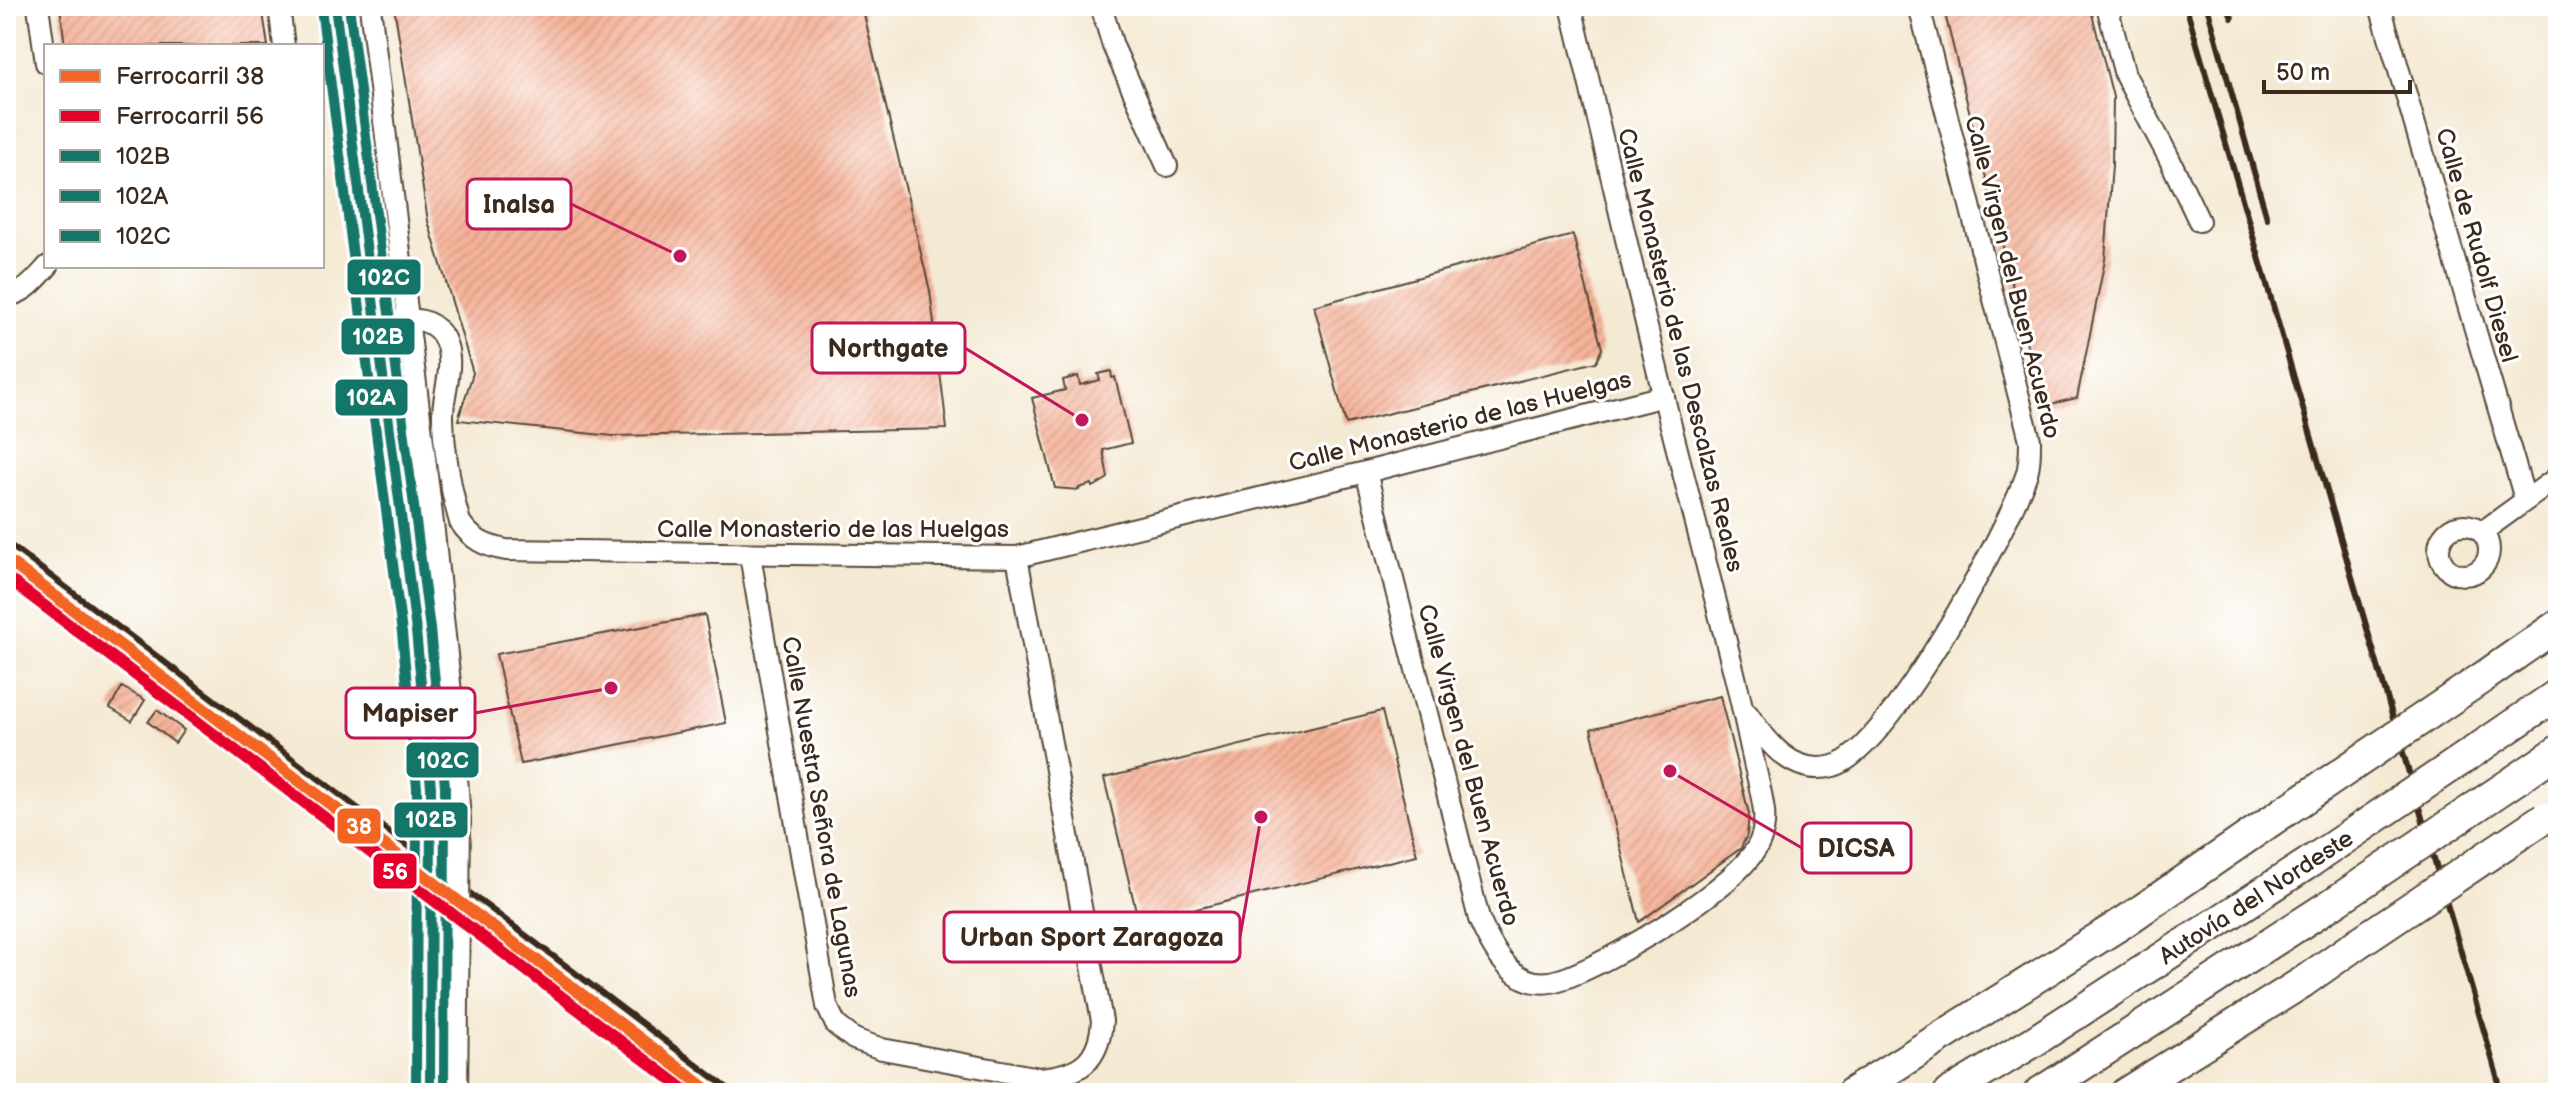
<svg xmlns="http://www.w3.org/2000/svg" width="2564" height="1099" font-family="'Balsamiq Sans',sans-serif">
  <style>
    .building { fill: url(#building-hatch) }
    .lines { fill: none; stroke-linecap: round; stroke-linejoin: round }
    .minor-casing { stroke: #574739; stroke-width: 24 }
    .highway-casing { stroke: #574739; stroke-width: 34 }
    .minor { stroke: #fff; stroke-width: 20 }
    .highway { stroke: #fff; stroke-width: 30 }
    .rail { stroke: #3b2a1e; stroke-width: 6 }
    .minor-bridge-casing { stroke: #574739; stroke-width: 24; stroke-linecap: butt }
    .highway-bridge-casing { stroke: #574739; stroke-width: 34; stroke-linecap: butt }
    .minor-bridge { stroke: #fff; stroke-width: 20 }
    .highway-bridge { stroke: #fff; stroke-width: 30 }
    .bus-1-casing { stroke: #fff; stroke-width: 16 }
    .bus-2-casing { stroke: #fff; stroke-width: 16 }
    .bus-3-casing { stroke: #fff; stroke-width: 16 }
    .bus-1 { stroke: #147668; stroke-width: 10 }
    .bus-2 { stroke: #147668; stroke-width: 10 }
    .bus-3 { stroke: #147668; stroke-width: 10 }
    .rail-1-casing { stroke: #fff; stroke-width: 18 }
    .rail-2-casing { stroke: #fff; stroke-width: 18 }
    .rail-1 { stroke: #f26522; stroke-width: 12 }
    .rail-2 { stroke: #e4002b; stroke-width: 12 }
    .labels { text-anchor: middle; stroke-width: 6; stroke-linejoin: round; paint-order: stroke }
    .street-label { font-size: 24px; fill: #3b2a1e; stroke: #fff }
    .leader { fill: none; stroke: #c2185b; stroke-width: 3 }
    .callout-dot { fill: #c2185b; stroke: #fff; stroke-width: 3 }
    .callout { fill: #fff; stroke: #c2185b; stroke-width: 3 }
    .callout-label { font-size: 26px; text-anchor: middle; font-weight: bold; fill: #3b2a1e }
    .line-badge { stroke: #fff; stroke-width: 3 }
    .badge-label { font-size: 22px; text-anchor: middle; font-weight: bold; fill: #fff }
  </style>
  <defs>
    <pattern id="building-hatch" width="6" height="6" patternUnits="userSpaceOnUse" patternTransform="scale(2)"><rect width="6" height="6" fill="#f5b299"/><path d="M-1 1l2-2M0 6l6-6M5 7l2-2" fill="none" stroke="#d39983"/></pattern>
  </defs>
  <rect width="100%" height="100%" fill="#fff"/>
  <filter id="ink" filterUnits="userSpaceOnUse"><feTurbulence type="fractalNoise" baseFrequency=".0125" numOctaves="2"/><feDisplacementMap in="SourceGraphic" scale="16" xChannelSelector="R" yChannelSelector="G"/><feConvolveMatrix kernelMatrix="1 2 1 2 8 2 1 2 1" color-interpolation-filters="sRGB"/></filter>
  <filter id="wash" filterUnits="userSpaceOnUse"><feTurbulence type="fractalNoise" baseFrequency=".006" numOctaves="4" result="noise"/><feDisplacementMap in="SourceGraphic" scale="32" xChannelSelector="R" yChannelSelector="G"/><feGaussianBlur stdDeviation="1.8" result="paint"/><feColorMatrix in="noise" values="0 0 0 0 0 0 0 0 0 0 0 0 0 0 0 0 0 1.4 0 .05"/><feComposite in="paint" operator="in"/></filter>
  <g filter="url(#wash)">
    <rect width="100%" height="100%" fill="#f4e9d3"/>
    <g id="blocks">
      <g class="building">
        <polygon points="60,6 262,6 268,46 65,46"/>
        <polygon points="394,6 862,6 930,291 947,429 613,436 458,420 473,373 428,221"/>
        <polygon points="1943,6 2090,6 2113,97 2112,165 2105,260 2077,398 2042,406 2001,239 2010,236 2004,211 1995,214"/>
        <polygon points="1573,235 1602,349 1596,362 1346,424 1314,306"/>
        <polygon points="1111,371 1112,378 1115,377 1131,443 1103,450 1108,478 1100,483 1093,487 1092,484 1079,488 1079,490 1055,488 1032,398 1065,390 1063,380 1078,376 1080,385 1100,380 1098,374"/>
        <polygon points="705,615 726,723 521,764 496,654"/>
        <polygon points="122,687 145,700 132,721 110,708"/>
        <polygon points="1720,696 1749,814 1747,835 1741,848 1639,922 1591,729"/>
        <polygon points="157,710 184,730 175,743 148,722"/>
        <polygon points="1382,711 1417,855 1139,923 1104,778"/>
      </g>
    </g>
  </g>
  <g filter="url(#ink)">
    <use href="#blocks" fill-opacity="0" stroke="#574739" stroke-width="2"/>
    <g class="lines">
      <g class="minor-casing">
        <g id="minor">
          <polyline points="38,6 46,63"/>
          <polyline points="279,6 284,46"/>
          <polyline points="335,6 405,539"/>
          <polyline points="370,6 434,532"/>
          <polyline points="1101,6 1113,46 1167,166"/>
          <polyline points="2107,6 2125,75 2168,156 2199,221"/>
          <polyline points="2380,6 2525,499"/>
          <path d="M6,296C25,294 36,279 48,266"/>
          <path d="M376,333C405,310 446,315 449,358C451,378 442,398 443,419C444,450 451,492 460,522C472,540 485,546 506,550L1017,557L1366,472L1664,396"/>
          <path d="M1366,472L1479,919C1494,954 1517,995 1562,979C1608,964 1743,885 1760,841C1764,831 1765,821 1764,811C1762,795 1758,779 1754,763C1747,729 1740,695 1731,661C1711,580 1690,499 1669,418C1635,281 1604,143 1571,6"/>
          <circle cx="2464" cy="550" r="25"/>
          <polyline points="2482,532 2558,477"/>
          <path d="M750,555L827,1006L836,1025L854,1039L882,1049L1039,1078C1079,1075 1099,1062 1102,1021L1017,557"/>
          <path d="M1747,713C1767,742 1793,777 1833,766C1887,753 2006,533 2026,476C2030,465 2030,453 2030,440L1919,6"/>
        </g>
      </g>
      <g class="highway-casing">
        <g id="highway">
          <polyline points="2482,678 2558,625"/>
          <polyline points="2501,733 2558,694"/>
          <polyline points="2517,779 2558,751"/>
          <polyline points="1852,1093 2124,922 2284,812"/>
          <polyline points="1949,1093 2033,1042 2310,862"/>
          <polyline points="2039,1093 2336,901"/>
          <polyline points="2126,1093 2303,982 2358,943"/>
        </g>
      </g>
      <use href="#minor" class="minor"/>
      <use href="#highway" class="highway"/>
      <g class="rail">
        <polyline points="2186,6 2502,1093"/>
        <polyline points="2207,6 2267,218"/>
        <polyline points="2228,6 2232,18"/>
        <polyline points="6,542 734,1093"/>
      </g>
      <g class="minor-bridge-casing">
        <g id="minor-bridge">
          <polyline points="434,532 452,702 460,821 457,1093"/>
          <polyline points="405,539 431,787 430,1093"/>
        </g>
      </g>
      <g class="highway-bridge-casing">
        <g id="highway-bridge">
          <polyline points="2284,812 2482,678"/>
          <polyline points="2310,862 2501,733"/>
          <polyline points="2336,901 2517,779"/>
          <polyline points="2358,943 2544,818"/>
        </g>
      </g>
      <use href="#minor-bridge" class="minor-bridge"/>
      <use href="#highway-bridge" class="highway-bridge"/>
      <g class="bus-1-casing">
        <polyline id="bus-1" points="335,6 416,631 431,787 430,1093"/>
      </g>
      <g class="bus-2-casing">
        <polyline id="bus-2" points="321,8 402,633 417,788 416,1093"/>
      </g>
      <g class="bus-3-casing">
        <polyline id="bus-3" points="349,6 430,629 445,786 444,1093"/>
      </g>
      <use href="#bus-1" class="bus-1"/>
      <use href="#bus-2" class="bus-2"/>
      <use href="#bus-3" class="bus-3"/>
      <g class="rail-1-casing">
        <polyline id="rail-1" points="6,559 712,1093"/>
      </g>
      <g class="rail-2-casing">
        <polyline id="rail-2" points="6,577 689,1093"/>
      </g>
      <use href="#rail-1" class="rail-1"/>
      <use href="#rail-2" class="rail-2"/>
    </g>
  </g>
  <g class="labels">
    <g class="street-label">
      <text transform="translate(2477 245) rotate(74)" y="8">Calle de Rudolf Diesel</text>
      <text transform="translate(2013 277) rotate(76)" y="8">Calle Virgen del Buen Acuerdo</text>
      <text transform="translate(1681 350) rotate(76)" y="8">Calle Monasterio de las Descalzas Reales</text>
      <text transform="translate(1460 421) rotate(-14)" y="8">Calle Monasterio de las Huelgas</text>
      <text x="833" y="537">Calle Monasterio de las Huelgas</text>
      <text transform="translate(1469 765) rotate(75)" y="8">Calle Virgen del Buen Acuerdo</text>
      <text transform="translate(822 817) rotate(80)" y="8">Calle Nuestra Señora de Lagunas</text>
      <text transform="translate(2256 897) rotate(-33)" y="8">Autovía del Nordeste</text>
    </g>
  </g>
  <path class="leader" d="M680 256L571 204M1082 420L965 348M611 688L475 713M1670 771L1802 848M1261 817L1240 937"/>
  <g class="callout-dot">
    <circle cx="680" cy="256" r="8"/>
    <circle cx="1082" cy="420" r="8"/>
    <circle cx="611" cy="688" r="8"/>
    <circle cx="1670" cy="771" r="8"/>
    <circle cx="1261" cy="817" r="8"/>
  </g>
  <g class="callout">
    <rect x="467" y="179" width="104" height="50" rx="8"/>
    <rect x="812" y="323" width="153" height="50" rx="8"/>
    <rect x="346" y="688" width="129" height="50" rx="8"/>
    <rect x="1802" y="823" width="109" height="50" rx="8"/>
    <rect x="944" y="912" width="296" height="50" rx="8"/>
  </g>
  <g class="callout-label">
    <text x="519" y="213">Inalsa</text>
    <text x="888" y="357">Northgate</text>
    <text x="410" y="722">Mapiser</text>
    <text x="1856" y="857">DICSA</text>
    <text x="1092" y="946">Urban Sport Zaragoza</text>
  </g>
  <g class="line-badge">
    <rect x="346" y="258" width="76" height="38" rx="8" fill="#147668"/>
    <rect x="340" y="317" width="76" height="39" rx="8" fill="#147668"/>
    <rect x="334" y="378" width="75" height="39" rx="8" fill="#147668"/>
    <rect x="405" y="741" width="75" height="38" rx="8" fill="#147668"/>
    <rect x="393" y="801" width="76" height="38" rx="8" fill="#147668"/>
    <rect x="336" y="807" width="46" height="38" rx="8" fill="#f26522"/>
    <rect x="372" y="852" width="46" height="38" rx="8" fill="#e4002b"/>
  </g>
  <g class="badge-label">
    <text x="384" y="285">102C</text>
    <text x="378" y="344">102B</text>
    <text x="371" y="405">102A</text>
    <text x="443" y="768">102C</text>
    <text x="431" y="827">102B</text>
    <text x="359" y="834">38</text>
    <text x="395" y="879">56</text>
  </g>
  <rect width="2564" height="1099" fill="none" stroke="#fff" stroke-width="32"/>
  <rect x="44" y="44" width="280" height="224" fill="#ffffff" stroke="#b1aaa5" stroke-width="2"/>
  <rect x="60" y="70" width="40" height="12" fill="#f26522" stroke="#b1aaa5" stroke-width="2"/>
  <text x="116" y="84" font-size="24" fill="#3b2a1e">Ferrocarril 38</text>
  <rect x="60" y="110" width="40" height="12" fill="#e4002b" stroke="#b1aaa5" stroke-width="2"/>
  <text x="116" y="124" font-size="24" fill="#3b2a1e">Ferrocarril 56</text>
  <rect x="60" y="150" width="40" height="12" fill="#147668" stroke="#b1aaa5" stroke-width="2"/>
  <text x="116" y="164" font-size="24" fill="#3b2a1e">102B</text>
  <rect x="60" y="190" width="40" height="12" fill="#147668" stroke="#b1aaa5" stroke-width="2"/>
  <text x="116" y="204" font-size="24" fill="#3b2a1e">102A</text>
  <rect x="60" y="230" width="40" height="12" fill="#147668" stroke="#b1aaa5" stroke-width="2"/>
  <text x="116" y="244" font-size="24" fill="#3b2a1e">102C</text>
  <path d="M2264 80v12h146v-12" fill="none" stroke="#3b2a1e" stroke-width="4"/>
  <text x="2276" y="80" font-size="24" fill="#3b2a1e" stroke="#ffffff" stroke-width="6" paint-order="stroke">50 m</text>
</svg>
